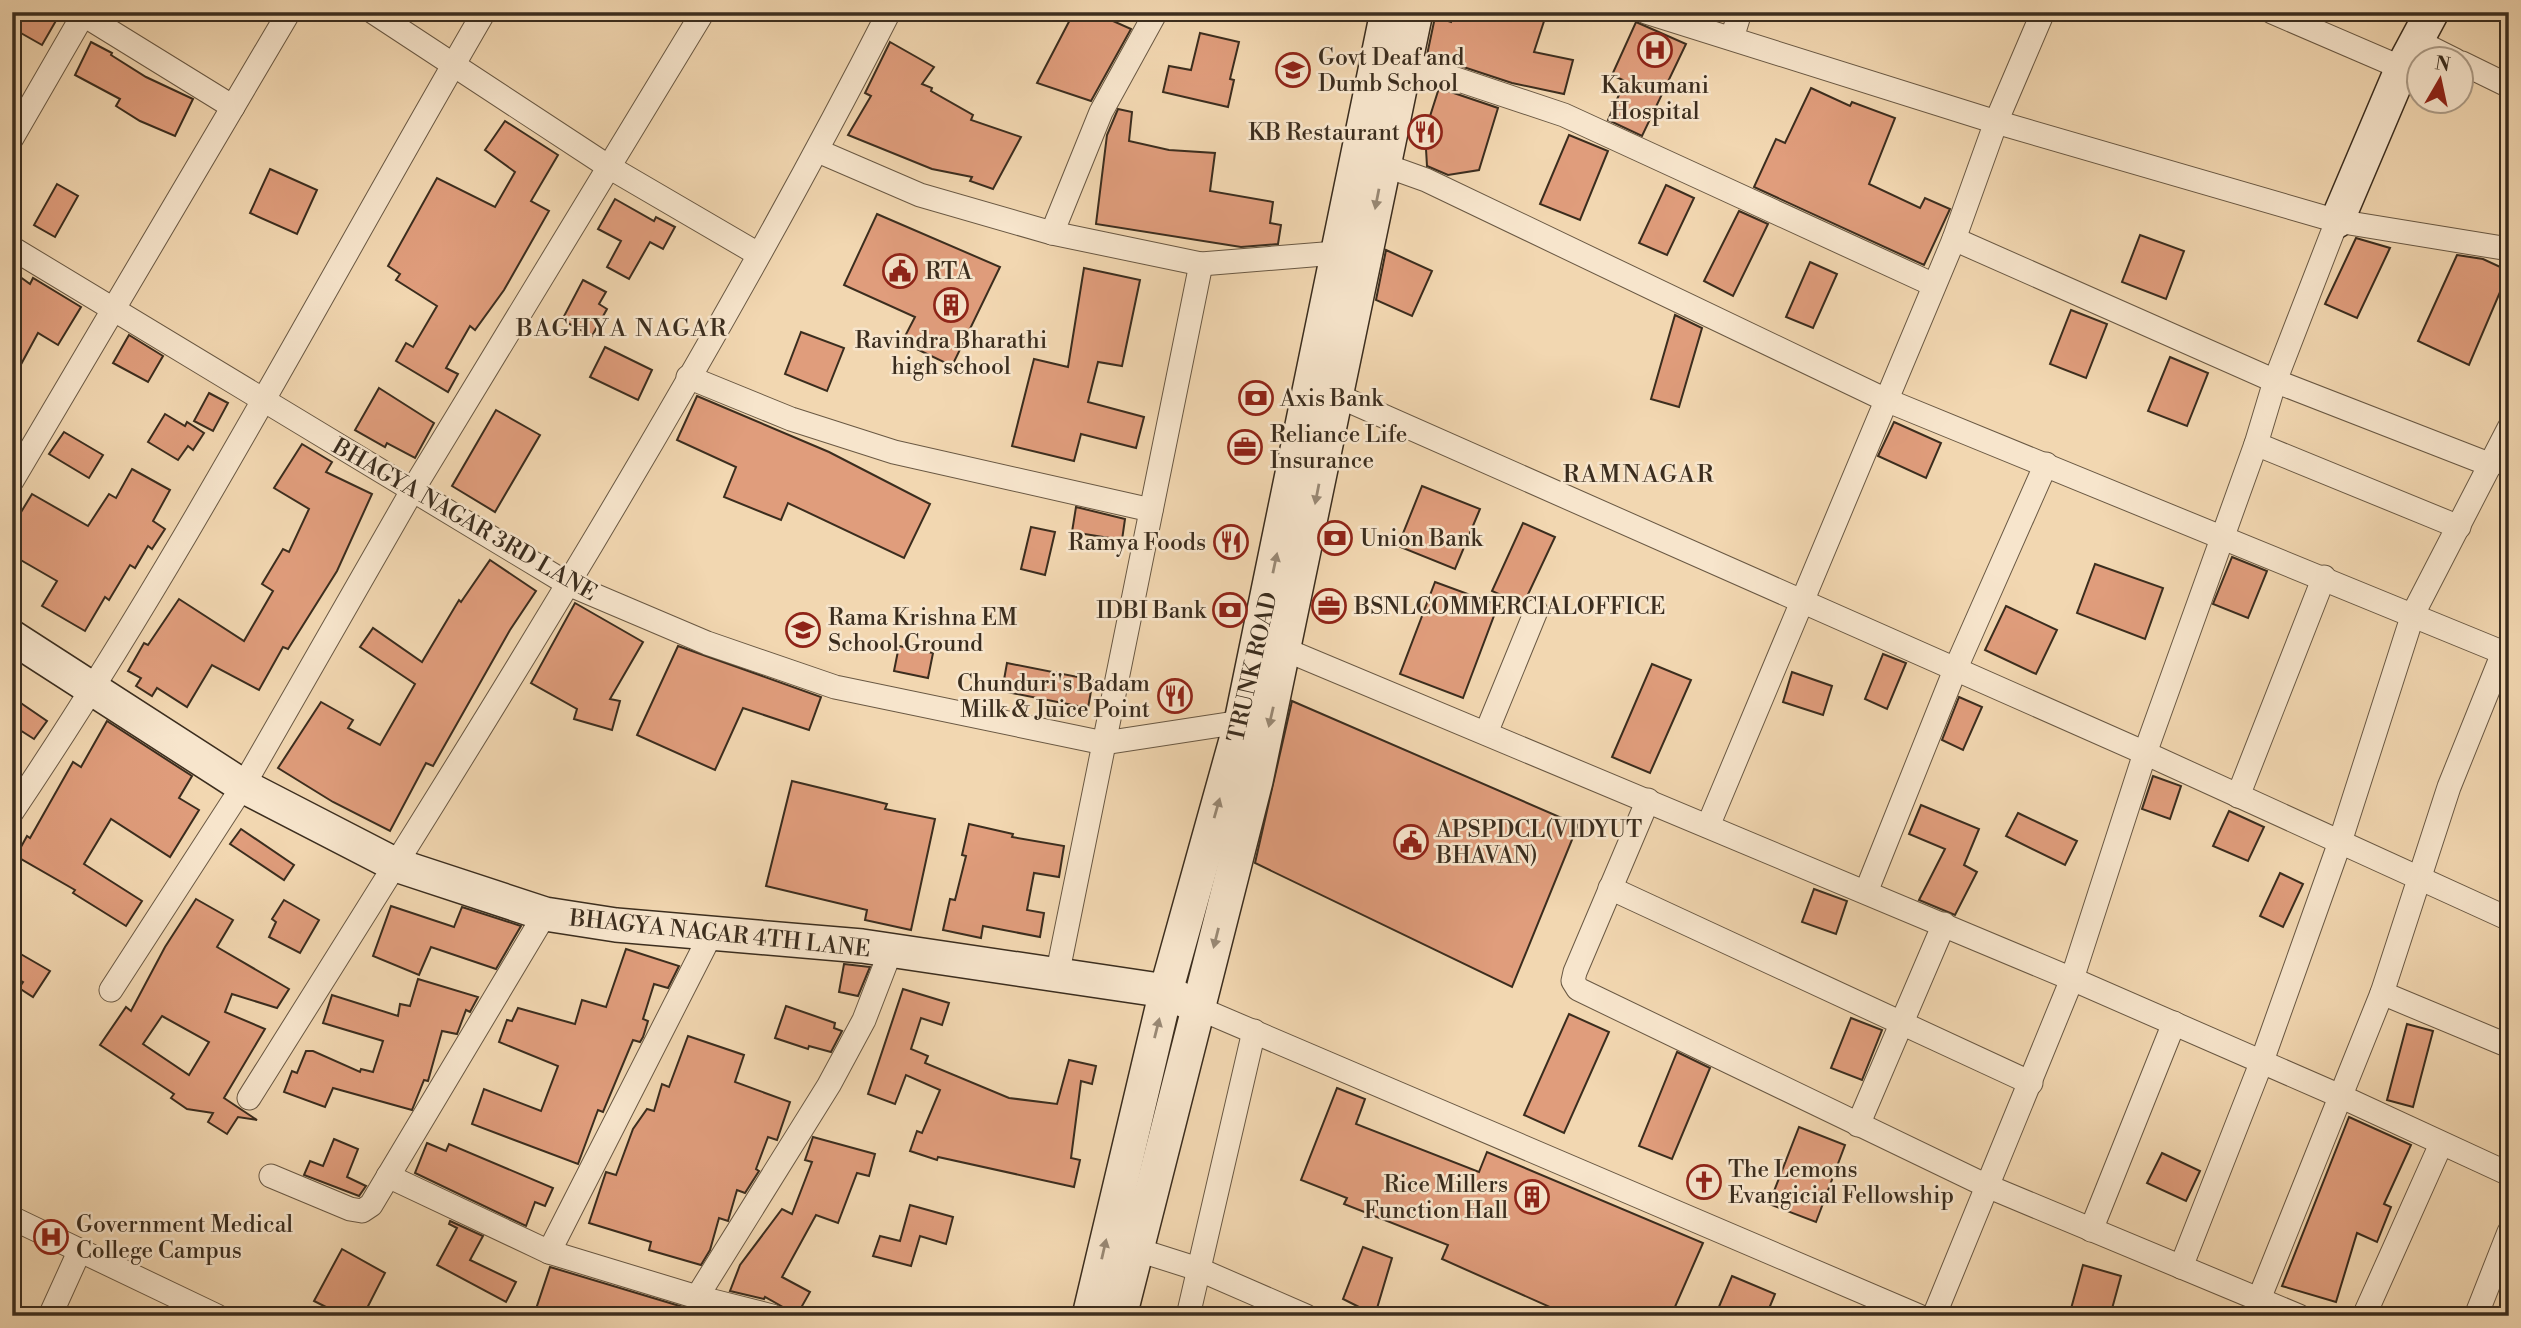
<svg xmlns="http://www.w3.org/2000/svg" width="2521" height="1328" font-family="'Libre Bodoni',serif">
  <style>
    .building { fill: #e09d7c; stroke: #3b2d1e; stroke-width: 2; fill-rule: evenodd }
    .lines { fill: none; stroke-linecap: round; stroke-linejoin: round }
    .street-casing { stroke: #695843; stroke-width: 25 }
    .secondary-casing { stroke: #3b2d1e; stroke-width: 36 }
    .street { stroke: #f7e5cc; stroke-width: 23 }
    .secondary { stroke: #f7e5cc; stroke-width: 33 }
    .oneway { fill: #998975 }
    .labels { text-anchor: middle; stroke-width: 5; stroke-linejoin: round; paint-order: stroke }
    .poi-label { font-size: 23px; fill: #3b2d1e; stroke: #f7e5cc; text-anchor: start }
    .street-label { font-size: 23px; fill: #3b2d1e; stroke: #f7e5cc }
    .neighbourhood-label { font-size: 24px; letter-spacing: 2px; fill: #3b2d1e; stroke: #f7e5cc }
  </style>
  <rect width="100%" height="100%" fill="#f2d7b1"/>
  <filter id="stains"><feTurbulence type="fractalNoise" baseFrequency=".00286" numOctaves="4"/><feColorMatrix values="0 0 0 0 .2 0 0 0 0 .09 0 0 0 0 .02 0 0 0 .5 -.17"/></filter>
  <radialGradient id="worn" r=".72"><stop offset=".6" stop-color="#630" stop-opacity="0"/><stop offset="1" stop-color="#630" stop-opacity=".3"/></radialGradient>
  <g class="building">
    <polygon points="12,12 61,12 42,45 12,28"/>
    <polygon points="1074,12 1093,12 1131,29 1091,101 1037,83"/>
    <polygon points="1452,12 1547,12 1534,52 1573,60 1564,94 1512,83 1427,55 1435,17 1451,22"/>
    <polygon points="1636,22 1686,44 1642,136 1608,120 1625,81 1612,75"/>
    <polygon points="1200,33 1239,42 1230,79 1234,80 1228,107 1163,92 1169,66 1191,70"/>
    <polygon points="91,42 112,53 111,55 146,77 193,99 175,136 140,121 116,106 120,99 75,75"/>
    <polygon points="890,42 934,67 922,84 932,88 931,91 973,115 971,120 1021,137 993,189 970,181 972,177 932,169 848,135 871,96 865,93"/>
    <polygon points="1439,88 1498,108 1479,170 1448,175 1427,166 1425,132"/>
    <polygon points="1811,88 1850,106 1852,102 1895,118 1869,184 1920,208 1925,198 1950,209 1924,265 1754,187 1776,139 1785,143"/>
    <polygon points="1118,109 1132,112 1129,141 1169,150 1215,153 1210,191 1273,202 1270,223 1281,225 1278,244 1241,247 1096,224 1107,135"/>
    <polygon points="505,121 558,155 531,201 549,211 504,290 475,330 470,326 446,368 458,374 448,392 396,361 406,343 413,347 437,306 396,280 400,274 388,266 437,178 495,207 515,172 485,150"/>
    <polygon points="1569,135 1608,151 1580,220 1540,204"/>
    <polygon points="270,169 317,190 297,234 250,213"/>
    <polygon points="57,184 78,196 55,237 34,225"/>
    <polygon points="1666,185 1694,198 1667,255 1639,243"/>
    <polygon points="615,199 654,221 656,217 675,227 663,249 650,242 629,279 607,267 621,241 598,229"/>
    <polygon points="1739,211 1768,224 1733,296 1704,281"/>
    <polygon points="877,214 1000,267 952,366 902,342 915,317 844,285"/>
    <polygon points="2140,235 2184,251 2166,299 2122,282"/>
    <polygon points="2356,238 2390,248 2357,318 2325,304"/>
    <polygon points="1386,250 1432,271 1412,316 1376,300"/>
    <polygon points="2457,255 2483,259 2509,271 2469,365 2418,341"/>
    <polygon points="1810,262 1837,274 1813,328 1786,317"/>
    <polygon points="1084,268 1140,280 1122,366 1098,362 1088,402 1144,417 1136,448 1081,434 1074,461 1012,446 1034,359 1068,367"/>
    <polygon points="12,271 30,284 33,278 81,307 58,345 38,333 12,381"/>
    <polygon points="583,280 606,292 599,304 607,309 592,336 562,320"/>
    <polygon points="2071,310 2107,324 2086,378 2050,364"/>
    <polygon points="1675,315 1702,328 1679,407 1651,399"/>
    <polygon points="801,332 844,348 827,391 785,374"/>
    <polygon points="129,335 163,356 148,382 113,363"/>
    <polygon points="605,347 652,370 638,400 590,377"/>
    <polygon points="2170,357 2208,373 2187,426 2148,411"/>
    <polygon points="379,388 434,423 415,458 387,443 385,447 355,430"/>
    <polygon points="209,393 228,403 213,431 194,421"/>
    <polygon points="697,396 829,452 930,504 904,558 788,503 781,520 724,497 736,467 677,440"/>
    <polygon points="496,410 540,435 495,512 452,486"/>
    <polygon points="165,414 185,426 187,422 204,433 193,450 188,446 178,460 148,442"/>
    <polygon points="1894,422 1941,443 1926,478 1878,456"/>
    <polygon points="64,432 103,455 89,478 49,454"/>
    <polygon points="302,444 332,462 326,472 372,494 337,571 288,649 283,647 259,690 212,665 187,707 157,688 152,696 136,686 141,678 128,671 144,643 148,645 179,599 244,641 273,591 262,584 283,549 289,552 309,509 274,488"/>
    <polygon points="132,469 170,490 153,521 165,529 152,549 148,546 135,568 130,565 109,600 105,597 85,631 42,606 57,581 12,555 12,527 32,494 88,526 109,494 116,498"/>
    <polygon points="1422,486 1480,509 1455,569 1398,546"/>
    <polygon points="1076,507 1125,519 1122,540 1072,532"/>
    <polygon points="1523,523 1555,537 1523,605 1492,591"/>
    <polygon points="1031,527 1055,532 1045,575 1021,569"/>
    <polygon points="2232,557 2267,571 2248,618 2213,604"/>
    <polygon points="490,560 536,591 510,630 433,766 426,763 390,831 333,802 278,768 321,702 353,720 348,728 380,745 415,684 360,647 373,628 422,662 459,600 461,602"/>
    <polygon points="2095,564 2163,588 2145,639 2077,613"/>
    <polygon points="1435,582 1498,605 1463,698 1400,674"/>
    <polygon points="575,603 643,642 610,699 620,701 612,730 574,719 577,709 531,683"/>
    <polygon points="2006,606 2057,630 2036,674 1985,650"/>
    <polygon points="678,646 821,697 809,730 743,708 715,770 637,735"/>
    <polygon points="899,646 933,653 928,678 894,671"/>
    <polygon points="1883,654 1906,663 1887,709 1865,699"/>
    <polygon points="1007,663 1093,680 1088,708 1002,691"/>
    <polygon points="1652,664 1691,680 1650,773 1612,757"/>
    <polygon points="1792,672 1832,686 1823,715 1783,702"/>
    <polygon points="12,697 47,721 34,739 12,725"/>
    <polygon points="1959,697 1982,707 1963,750 1942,740"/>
    <polygon points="1292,701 1578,825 1512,987 1255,863"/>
    <polygon points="107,721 192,776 179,798 199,810 170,857 111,819 84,864 142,901 126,926 73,893 75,890 16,856 27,836 30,838 73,762 81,767"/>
    <polygon points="2153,776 2181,786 2170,819 2142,809"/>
    <polygon points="792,781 887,804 885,809 935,819 911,930 865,920 867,910 766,886"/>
    <polygon points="1921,805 1979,829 1964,865 1977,872 1955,915 1919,900 1945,849 1909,834"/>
    <polygon points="2229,811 2264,827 2248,861 2213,846"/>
    <polygon points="2018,813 2077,841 2065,865 2006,836"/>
    <polygon points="969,824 1013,834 1012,837 1064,846 1059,877 1034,873 1027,910 1044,913 1040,937 983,926 981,938 943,930 950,899 955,900 966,856 962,855"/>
    <polygon points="241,829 294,865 284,880 230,844"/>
    <polygon points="2280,873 2303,884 2283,927 2260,916"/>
    <polygon points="1814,889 1847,901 1836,934 1802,922"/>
    <path d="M196,899L233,920L217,947L289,989L277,1008L232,994L225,1012L265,1029L224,1098L257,1120L238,1117L227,1134L208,1122L213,1113L187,1109L171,1098L174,1094L100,1045L126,1007L131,1011L165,947ZM162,1016L209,1042L189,1075L143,1044Z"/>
    <polygon points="284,900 319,920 300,953 269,937 276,922 272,919"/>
    <polygon points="391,906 454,927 462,907 521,926 496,969 431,947 419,975 373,956"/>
    <polygon points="12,949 50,971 33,997 19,988 23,982 12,976"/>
    <polygon points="626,949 679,966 668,988 654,984 643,1019 648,1021 643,1037 640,1042 633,1040 603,1112 598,1110 578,1164 472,1124 484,1089 541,1111 558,1066 499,1042 507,1020 512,1021 518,1008 575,1024 582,1000 606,1007"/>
    <polygon points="844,964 870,967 858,996 839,992"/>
    <polygon points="418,979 478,997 470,1012 466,1010 457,1034 442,1031 428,1081 424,1080 412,1110 333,1088 325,1107 284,1092 292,1071 297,1073 306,1051 313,1051 360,1072 361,1069 373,1072 383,1041 323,1023 332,995 398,1016 400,1004 410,1006"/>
    <polygon points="903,989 949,1003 942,1025 921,1018 911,1049 928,1056 925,1063 1009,1098 1057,1104 1069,1060 1096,1066 1092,1084 1081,1081 1071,1158 1080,1160 1074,1187 938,1157 937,1160 910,1151 917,1131 922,1133 940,1090 906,1075 895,1104 868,1094"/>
    <polygon points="786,1006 835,1023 834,1028 842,1031 831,1052 809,1046 808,1049 775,1038"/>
    <polygon points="1569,1014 1609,1032 1564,1133 1524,1115"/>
    <polygon points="1851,1018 1882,1030 1862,1080 1831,1068"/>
    <polygon points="2407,1024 2433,1031 2413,1107 2387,1100"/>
    <polygon points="688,1036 744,1055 735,1082 790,1102 777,1140 768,1137 756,1169 759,1171 745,1193 737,1190 728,1221 719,1218 710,1250 701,1265 649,1250 651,1242 589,1223 606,1172 616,1175 633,1129 647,1109 654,1111 662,1084 669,1087"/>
    <polygon points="1677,1052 1710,1068 1672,1159 1639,1146"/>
    <polygon points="1337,1088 1365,1099 1356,1124 1479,1172 1487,1152 1703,1243 1671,1316 1570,1316 1442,1259 1448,1245 1344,1204 1347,1198 1301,1180"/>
    <polygon points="2349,1117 2411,1145 2384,1204 2391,1207 2377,1242 2357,1233 2336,1302 2282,1286"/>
    <polygon points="1799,1127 1845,1145 1816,1222 1769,1204"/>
    <polygon points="813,1137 875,1154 869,1176 857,1173 838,1223 816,1215 782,1277 810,1292 797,1315 765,1297 764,1299 730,1291 740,1265 782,1209 792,1214 812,1162 805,1160"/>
    <polygon points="334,1139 358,1149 347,1177 366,1186 359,1196 304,1175 310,1161 323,1166"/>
    <polygon points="427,1143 446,1151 449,1144 553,1188 545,1206 535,1202 526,1226 415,1173"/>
    <polygon points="2162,1153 2200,1171 2186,1201 2147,1183"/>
    <polygon points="910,1205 953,1217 946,1244 920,1236 911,1266 873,1256 880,1236 900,1241"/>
    <polygon points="450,1221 483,1236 470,1260 516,1282 506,1302 437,1265 457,1228 449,1224"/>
    <polygon points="1363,1247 1392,1258 1375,1315 1343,1299"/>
    <polygon points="342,1249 385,1273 363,1316 344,1316 314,1301"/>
    <polygon points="2083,1265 2121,1276 2110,1316 2069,1316"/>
    <polygon points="550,1267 693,1310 714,1316 556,1316 536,1309"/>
    <polygon points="1732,1276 1775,1294 1766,1316 1715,1316"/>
  </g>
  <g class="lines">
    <g class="street-casing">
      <g id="street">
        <polyline points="79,12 233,107"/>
        <polyline points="373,12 609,167 758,254"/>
        <polyline points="1646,12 1996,122 2337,221 2509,249"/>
        <polyline points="2272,12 2402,68"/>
        <polyline points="1732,38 1740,12"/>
        <polyline points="2417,41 2455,60"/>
        <polyline points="1405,62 1564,115 1934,285"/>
        <polyline points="2462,63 2509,86"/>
        <polyline points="12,138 83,15"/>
        <polyline points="818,151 920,195 1052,233 1201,264 1336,253 1349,256"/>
        <polyline points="1384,165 1426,180 1886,400 2509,655"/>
        <polyline points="1052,233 1101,112 1156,12"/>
        <polyline points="1954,239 2275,381 2491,465"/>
        <polyline points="12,248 568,584 707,643 835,687 1104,743 1241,722"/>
        <polyline points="688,377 791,419 894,452 1151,510"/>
        <polyline points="1338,396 2145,753 2509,919"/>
        <polyline points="2256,444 2459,527"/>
        <polyline points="12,481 289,12"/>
        <polyline points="1286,650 2072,979 2340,1096 2509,1174"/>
        <polyline points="1486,733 1536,611"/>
        <polyline points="2238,796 2324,577"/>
        <polyline points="1648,800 1575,972 1573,981 1578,989 1987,1186 2299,1316"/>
        <path d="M12,812C185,555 328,280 484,12"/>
        <polyline points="1708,826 1954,239 1996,122 2043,12"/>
        <polyline points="1610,888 2031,1083"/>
        <polyline points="1866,892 1955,670 2046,464"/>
        <polyline points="1057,976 1201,264"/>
        <polyline points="111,990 243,786 412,491 703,12"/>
        <polyline points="2382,993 2509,1046"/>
        <polyline points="1198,1008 1919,1316"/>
        <path d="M249,1098C472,743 698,386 889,12"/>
        <polyline points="1858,1125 1944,924"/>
        <polyline points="271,1176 350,1209 362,1211 371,1205 545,914"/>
        <polyline points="388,1176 549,1252 697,1297 772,1316"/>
        <polyline points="12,1218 217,1316"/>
        <polyline points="2091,1230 2174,1023"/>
        <polyline points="1135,1249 1198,1269 1306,1316"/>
        <polyline points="549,1252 711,934"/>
        <polyline points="2181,1267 2262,1061 2340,842 2413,614 2509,428"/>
        <polyline points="697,1297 829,1085 864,1020 891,950"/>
        <polyline points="2259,1299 2382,993 2449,787 2503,653"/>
        <polyline points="50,1316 79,1252"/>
        <polyline points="1188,1316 1254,1031"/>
        <polyline points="1934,1316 2072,979 2145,753 2256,444 2275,381 2337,221"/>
        <polyline points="2364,1316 2441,1144"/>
        <polyline points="2476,1316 2509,1232"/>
      </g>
    </g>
    <g class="secondary-casing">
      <g id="secondary">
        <polyline points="2337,221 2402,68 2432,12"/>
        <polyline points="12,637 243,786 396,865 545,914 616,925 862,946 1166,991 1185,1001"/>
        <polyline points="1089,1316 1166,991 1241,722 1387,12"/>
        <polyline points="1120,1316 1256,781 1416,12"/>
      </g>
    </g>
    <use href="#street" class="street"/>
    <use href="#secondary" class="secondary"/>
  </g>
  <defs><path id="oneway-solid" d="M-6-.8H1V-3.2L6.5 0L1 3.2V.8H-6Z" transform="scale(1.75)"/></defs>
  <g class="oneway">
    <use href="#oneway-solid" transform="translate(1377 199) rotate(101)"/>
    <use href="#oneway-solid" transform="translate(1317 494) rotate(101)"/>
    <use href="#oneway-solid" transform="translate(1275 563) rotate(-78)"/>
    <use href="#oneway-solid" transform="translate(1271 717) rotate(103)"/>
    <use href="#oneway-solid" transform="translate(1217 808) rotate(-74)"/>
    <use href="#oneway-solid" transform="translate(1216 938) rotate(104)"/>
    <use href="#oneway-solid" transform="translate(1157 1028) rotate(-76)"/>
    <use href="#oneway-solid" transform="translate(1104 1249) rotate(-77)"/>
  </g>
  <defs>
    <g id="hospital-ring" transform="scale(1.75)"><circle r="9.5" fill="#f7e5cc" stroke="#8f2418" stroke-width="1.5"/><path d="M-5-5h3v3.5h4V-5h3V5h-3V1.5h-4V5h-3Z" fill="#8f2418"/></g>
    <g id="school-ring" transform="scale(1.75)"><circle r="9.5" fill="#f7e5cc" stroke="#8f2418" stroke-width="1.5"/><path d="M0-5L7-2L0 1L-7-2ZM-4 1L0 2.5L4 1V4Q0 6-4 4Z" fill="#8f2418"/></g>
    <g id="restaurant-ring" transform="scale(1.75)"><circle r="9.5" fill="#f7e5cc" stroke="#8f2418" stroke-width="1.5"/><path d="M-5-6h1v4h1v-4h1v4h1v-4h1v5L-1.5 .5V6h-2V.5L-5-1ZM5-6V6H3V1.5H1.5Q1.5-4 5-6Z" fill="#8f2418"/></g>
    <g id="civic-ring" transform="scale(1.75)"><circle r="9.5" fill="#f7e5cc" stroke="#8f2418" stroke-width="1.5"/><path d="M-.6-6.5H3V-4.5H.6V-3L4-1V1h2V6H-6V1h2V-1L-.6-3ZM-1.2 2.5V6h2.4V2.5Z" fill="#8f2418"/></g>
    <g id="building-ring" transform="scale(1.75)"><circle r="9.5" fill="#f7e5cc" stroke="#8f2418" stroke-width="1.5"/><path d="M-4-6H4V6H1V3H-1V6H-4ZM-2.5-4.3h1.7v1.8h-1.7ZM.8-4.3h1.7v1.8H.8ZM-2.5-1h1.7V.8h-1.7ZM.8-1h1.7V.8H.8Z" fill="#8f2418"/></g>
    <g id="bank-ring" transform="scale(1.75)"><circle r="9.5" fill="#f7e5cc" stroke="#8f2418" stroke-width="1.5"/><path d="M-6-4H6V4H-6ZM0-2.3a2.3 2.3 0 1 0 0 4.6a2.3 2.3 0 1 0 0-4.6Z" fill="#8f2418"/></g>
    <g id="office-ring" transform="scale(1.75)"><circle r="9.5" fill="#f7e5cc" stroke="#8f2418" stroke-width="1.5"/><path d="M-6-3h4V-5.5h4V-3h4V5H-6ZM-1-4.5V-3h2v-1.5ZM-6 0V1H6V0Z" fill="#8f2418"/></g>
    <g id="church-ring" transform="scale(1.75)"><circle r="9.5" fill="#f7e5cc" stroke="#8f2418" stroke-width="1.5"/><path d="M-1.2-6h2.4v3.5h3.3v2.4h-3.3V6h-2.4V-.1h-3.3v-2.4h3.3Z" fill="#8f2418"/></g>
  </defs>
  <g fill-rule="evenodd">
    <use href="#hospital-ring" x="1655" y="50"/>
    <use href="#school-ring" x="1293" y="70"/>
    <use href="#restaurant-ring" x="1425" y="132"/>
    <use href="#civic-ring" x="900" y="271"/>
    <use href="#building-ring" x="951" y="305"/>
    <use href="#bank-ring" x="1256" y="398"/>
    <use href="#office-ring" x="1245" y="447"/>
    <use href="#bank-ring" x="1335" y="538"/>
    <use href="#restaurant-ring" x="1231" y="542"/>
    <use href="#office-ring" x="1329" y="606"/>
    <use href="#bank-ring" x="1230" y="610"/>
    <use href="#school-ring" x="803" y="630"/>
    <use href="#restaurant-ring" x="1175" y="696"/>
    <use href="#civic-ring" x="1411" y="842"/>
    <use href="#church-ring" x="1704" y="1182"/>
    <use href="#building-ring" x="1532" y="1197"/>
    <use href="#hospital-ring" x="51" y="1237"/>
  </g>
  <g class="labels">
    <g class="poi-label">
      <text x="1318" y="65">Govt Deaf and<tspan x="1318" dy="26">Dumb School</tspan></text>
      <text x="1655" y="93" text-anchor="middle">Kakumani<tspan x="1655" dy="26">Hospital</tspan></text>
      <text x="1400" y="140" text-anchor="end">KB Restaurant</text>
      <text x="925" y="279">RTA</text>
      <text x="951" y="348" text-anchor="middle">Ravindra Bharathi<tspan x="951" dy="26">high school</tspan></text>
      <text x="1280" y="406">Axis Bank</text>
      <text x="1270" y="442">Reliance Life<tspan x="1270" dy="26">Insurance</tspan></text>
      <text x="1360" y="546">Union Bank</text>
      <text x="1206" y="550" text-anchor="end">Ramya Foods</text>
      <text x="1354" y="614">BSNLCOMMERCIALOFFICE</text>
      <text x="1206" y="618" text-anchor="end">IDBI Bank</text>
      <text x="828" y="625">Rama Krishna EM<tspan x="828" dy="26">School Ground</tspan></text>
      <text x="1150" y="691" text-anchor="end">Chunduri's Badam<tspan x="1150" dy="26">Milk &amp; Juice Point</tspan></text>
      <text x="1436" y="837">APSPDCL(VIDYUT<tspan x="1436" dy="26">BHAVAN)</tspan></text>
      <text x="1728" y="1177">The Lemons<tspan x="1728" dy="26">Evangicial Fellowship</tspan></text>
      <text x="1508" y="1192" text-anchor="end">Rice Millers<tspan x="1508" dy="26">Function Hall</tspan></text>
      <text x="76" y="1232">Government Medical<tspan x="76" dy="26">College Campus</tspan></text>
    </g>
    <g class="street-label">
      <text transform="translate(465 519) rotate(30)" y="8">BHAGYA NAGAR 3RD LANE</text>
      <text transform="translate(1252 667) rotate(-77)" y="8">TRUNK ROAD</text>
      <text transform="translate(720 933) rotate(6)" y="8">BHAGYA NAGAR 4TH LANE</text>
    </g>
    <g class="neighbourhood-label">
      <text x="622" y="336">BAGHYA NAGAR</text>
      <text x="1639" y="482">RAMNAGAR</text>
    </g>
  </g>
  <rect width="2521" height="1328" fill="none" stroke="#f2d7b1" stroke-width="42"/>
  <rect x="14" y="14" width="2493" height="1300" fill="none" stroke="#3b2d1e" stroke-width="3.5"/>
  <rect x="21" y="21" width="2479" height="1286" fill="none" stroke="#3b2d1e" stroke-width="2"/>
  <g transform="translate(2440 80) rotate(9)"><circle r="33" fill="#f7e5cc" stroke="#ac9b86" stroke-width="2"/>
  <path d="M0-5L12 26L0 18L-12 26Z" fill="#8f2418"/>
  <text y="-10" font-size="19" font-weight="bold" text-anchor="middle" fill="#3b2d1e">N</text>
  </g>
  <rect width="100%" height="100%" filter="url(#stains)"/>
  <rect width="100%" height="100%" fill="url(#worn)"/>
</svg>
